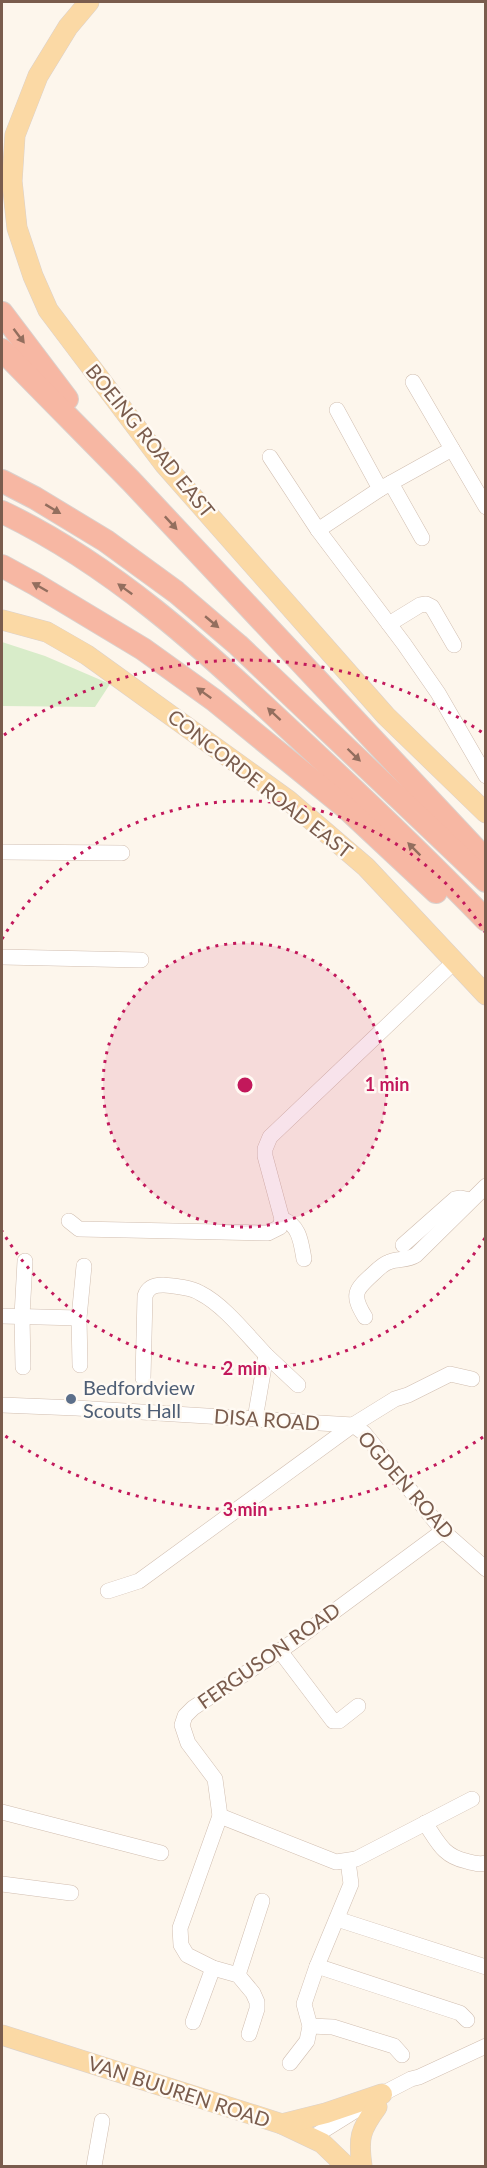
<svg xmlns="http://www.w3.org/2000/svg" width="487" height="2168" font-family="Lato,sans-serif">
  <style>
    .green { fill: #d8ecc9 }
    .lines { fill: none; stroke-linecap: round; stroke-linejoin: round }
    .minor-casing { stroke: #d1beb0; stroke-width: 16 }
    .major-casing { stroke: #dad1cd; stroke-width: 21 }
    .highway-casing { stroke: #dad1cd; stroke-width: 24 }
    .minor { stroke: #fff; stroke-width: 15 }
    .major { stroke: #fbd9a5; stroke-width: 20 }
    .highway { stroke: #f7b7a3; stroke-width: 22 }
    .oneway { fill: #936e5e }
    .ring { fill: none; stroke: #c2185b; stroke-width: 3; stroke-dasharray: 3 6 }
    .service-dot { fill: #5c6f8a; stroke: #fffaf3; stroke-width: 2 }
    .labels { text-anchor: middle; stroke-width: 5; stroke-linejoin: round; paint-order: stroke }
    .street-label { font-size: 20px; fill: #7a5c4d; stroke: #fffaf3 }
    .service-label { font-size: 20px; fill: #4e5e75; stroke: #fffaf3; text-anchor: start }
    .centre { fill: #c2185b; stroke: #fffaf3; stroke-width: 3 }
    .ring-label { font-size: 18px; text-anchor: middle; font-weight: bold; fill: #c2185b; stroke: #fffaf3; stroke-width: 5; stroke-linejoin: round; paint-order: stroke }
  </style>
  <rect width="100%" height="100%" fill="#fdf6ec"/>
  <polygon class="green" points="2,642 45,656 110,684 95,707 2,706"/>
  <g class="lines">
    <g class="minor-casing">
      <g id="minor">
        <polyline points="413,382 486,507"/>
        <polyline points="337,410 380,489"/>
        <polyline points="270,457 318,530 404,644 438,693 486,776"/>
        <polyline points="391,483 422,538"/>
        <polyline points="318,530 380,489 452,449"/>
        <polyline points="389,624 420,605 426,604 432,607 454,645"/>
        <polyline points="2,852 122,853"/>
        <polyline points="2,957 141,960"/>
        <path d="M282,1219C300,1225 301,1243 304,1259"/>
        <polyline points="69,1221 79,1229 268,1233 280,1227 282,1219 265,1156 265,1149 270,1137 454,962"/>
        <polyline points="403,1245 455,1199 461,1198 470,1200"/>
        <polyline points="2,1316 79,1318 84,1266"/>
        <path d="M365,1317C351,1294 355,1290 374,1273C378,1269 383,1264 389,1262C398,1258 407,1261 416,1255L486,1186"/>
        <polyline points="79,1318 80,1365"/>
        <polyline points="23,1367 22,1316 25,1261"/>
        <path d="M143,1378L145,1296C148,1287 154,1285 163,1285C175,1286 190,1287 200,1293C224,1305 247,1335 266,1355"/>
        <polyline points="2,1405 76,1408 353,1425"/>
        <polyline points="255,1419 266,1355 298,1385"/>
        <polyline points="353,1425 364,1433 443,1531 486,1569"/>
        <polyline points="443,1531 290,1644 193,1708 185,1716 182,1725 188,1743 215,1779 220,1816 336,1862 356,1859 472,1799"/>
        <polyline points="108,1591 139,1581 353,1425 395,1399 408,1395 450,1374 472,1379"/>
        <polyline points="280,1651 333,1721 339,1721 358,1706"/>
        <polyline points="2,1812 161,1853"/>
        <polyline points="220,1816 180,1928 181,1945 187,1955 213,1968 238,1975 253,1993 257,2002 257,2009 249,2034"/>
        <path d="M425,1823C438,1842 443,1856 466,1861C473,1863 479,1865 486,1863"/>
        <polyline points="2,1884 71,1893"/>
        <polyline points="337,1919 486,1967"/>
        <polyline points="317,1966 460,2013 467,2020"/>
        <polyline points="238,1975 262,1901"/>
        <polyline points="193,2022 213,1968"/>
        <polyline points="310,2026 333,2027 394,2046 402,2055"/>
        <polyline points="290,2063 307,2041 310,2026 304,2004 317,1966 351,1884 348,1861"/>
        <polyline points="313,2137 382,2094 411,2079 419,2077 486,2046"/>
        <polyline points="94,2166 102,2121"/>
      </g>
    </g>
    <g class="major-casing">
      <g id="major">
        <polyline points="89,2 68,27 38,76 15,135 12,181 17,228 33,276 48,310 164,464 386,716 486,813"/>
        <polyline points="2,620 47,632 87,655 288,800 366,867 486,995"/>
        <polyline points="2,2035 282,2124 322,2143 346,2166"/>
        <polyline points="282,2124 326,2113 382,2094"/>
        <path d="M362,2166C358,2138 360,2130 377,2107"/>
      </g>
    </g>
    <g class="highway-casing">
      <g id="highway">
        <polyline points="2,313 67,399"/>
        <polyline points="2,350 131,481 486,860"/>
        <polyline points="2,481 35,498 106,541 176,592 238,645 486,881"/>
        <path d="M2,512C111,564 203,648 290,730C357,792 423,855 486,920"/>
        <polyline points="2,566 35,584 143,649 214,700 345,807 436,892"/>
      </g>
    </g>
    <use href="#minor" class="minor"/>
    <use href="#major" class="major"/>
    <use href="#highway" class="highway"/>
  </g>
  <defs><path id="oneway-solid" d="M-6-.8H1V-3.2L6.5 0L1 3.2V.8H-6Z" transform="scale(1.5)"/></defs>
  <g class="oneway">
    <use href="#oneway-solid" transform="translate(19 336) rotate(53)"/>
    <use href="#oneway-solid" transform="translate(53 509) rotate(31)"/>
    <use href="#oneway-solid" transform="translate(171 523) rotate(47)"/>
    <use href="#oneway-solid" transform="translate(40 587) rotate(-150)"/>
    <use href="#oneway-solid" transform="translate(125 589) rotate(-144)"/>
    <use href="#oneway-solid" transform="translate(212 622) rotate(40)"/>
    <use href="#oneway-solid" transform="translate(204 693) rotate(-144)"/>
    <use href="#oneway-solid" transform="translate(274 714) rotate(-137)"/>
    <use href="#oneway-solid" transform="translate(354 755) rotate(44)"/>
    <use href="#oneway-solid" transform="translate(414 849) rotate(-135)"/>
  </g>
  <circle cx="245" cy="1085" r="142" fill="#c2185b" fill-opacity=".12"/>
  <g class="ring">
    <circle cx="245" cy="1085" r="142"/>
    <path d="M485 1238A284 284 0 0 1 2 1231M2 939A284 284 0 0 1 485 932"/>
    <path d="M483 1437A425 425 0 0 1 4 1435M4 735A425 425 0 0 1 483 733"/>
  </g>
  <circle class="service-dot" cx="71" cy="1399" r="6"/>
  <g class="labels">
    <g class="street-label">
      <text transform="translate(150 441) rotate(51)" y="7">BOEING ROAD EAST</text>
      <text transform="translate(260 784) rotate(38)" y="7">CONCORDE ROAD EAST</text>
      <text transform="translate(267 1420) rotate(4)" y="7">DISA ROAD</text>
      <text transform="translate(406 1485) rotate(49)" y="7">OGDEN ROAD</text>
      <text transform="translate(269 1656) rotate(-35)" y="7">FERGUSON ROAD</text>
      <text transform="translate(179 2092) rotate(18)" y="7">VAN BUUREN ROAD</text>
    </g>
    <g class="service-label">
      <text x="83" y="1395">Bedfordview<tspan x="83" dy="23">Scouts Hall</tspan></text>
    </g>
  </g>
  <circle cx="245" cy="1085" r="9" class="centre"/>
  <g class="ring-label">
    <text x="387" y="1091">1 min</text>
    <text x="245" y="1375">2 min</text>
    <text x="245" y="1516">3 min</text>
  </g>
  <rect width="487" height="2168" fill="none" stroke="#7a5c4d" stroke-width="6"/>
</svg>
